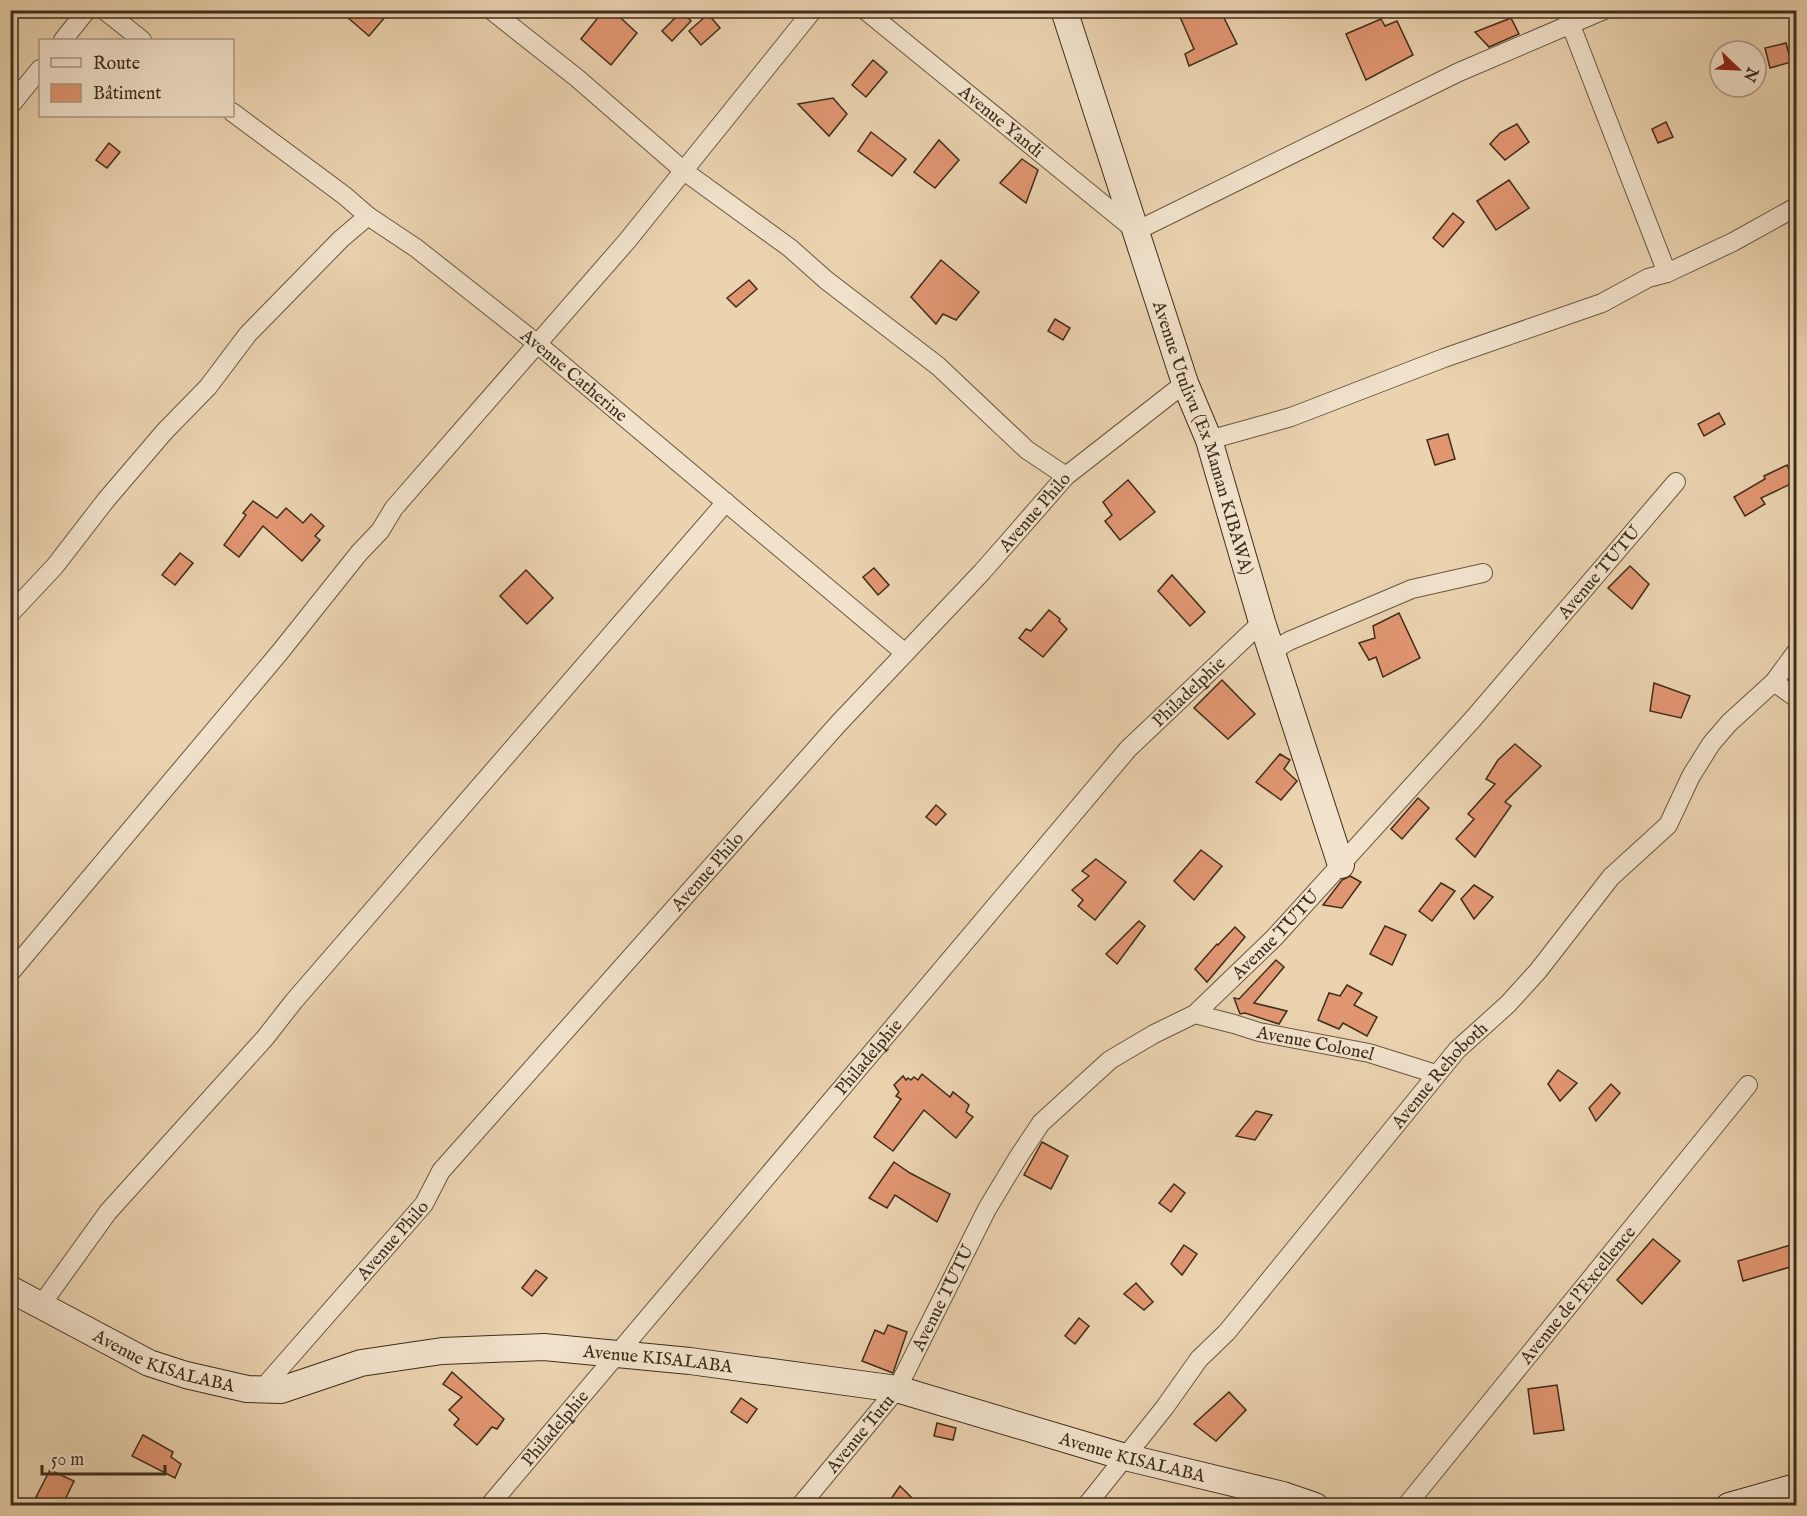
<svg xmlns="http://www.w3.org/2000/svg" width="1807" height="1516" font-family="'IM FELL English',serif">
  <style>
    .building { fill: #e19672; stroke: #3e2d1b; stroke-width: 1.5 }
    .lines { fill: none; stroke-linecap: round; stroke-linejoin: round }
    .street-casing { stroke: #695640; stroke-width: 20 }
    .secondary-casing { stroke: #3e2d1b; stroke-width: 28 }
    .street { stroke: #f2e2cc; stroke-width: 18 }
    .secondary { stroke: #f2e2cc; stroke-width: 26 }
    .labels { text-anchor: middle; stroke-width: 4.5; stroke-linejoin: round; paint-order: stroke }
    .street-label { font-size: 18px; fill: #3e2d1b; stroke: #f2e2cc }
  </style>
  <rect width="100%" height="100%" fill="#ebd3b0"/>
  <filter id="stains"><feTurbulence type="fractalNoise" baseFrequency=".00333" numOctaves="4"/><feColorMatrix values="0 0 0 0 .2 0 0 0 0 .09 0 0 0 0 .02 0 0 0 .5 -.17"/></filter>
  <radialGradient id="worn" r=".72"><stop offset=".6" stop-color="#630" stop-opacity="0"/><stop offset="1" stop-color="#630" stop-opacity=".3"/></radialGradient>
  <g class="building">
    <polygon points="339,10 391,10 369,36"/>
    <polygon points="604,10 612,10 637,33 611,65 581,39"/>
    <polygon points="1177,10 1220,10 1237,44 1189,66 1185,54 1194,49"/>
    <polygon points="682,11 691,21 672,41 662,31"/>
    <polygon points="708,14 720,28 701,45 689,31"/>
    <polygon points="1511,18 1519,34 1489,47 1475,32"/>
    <polygon points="1381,19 1385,26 1397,21 1413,55 1366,80 1346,34"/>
    <polygon points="1786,43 1791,62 1770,68 1765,48"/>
    <polygon points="873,60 887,72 866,97 852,85"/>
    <polygon points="833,98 847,114 829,136 798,104"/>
    <polygon points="1666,122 1673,137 1658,143 1652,129"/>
    <polygon points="1517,124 1529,142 1505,160 1490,144 1500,133"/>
    <polygon points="871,132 906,159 892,176 858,151"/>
    <polygon points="939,140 959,160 935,188 914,172"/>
    <polygon points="109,143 120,152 107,168 96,160"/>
    <polygon points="1022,159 1038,170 1026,203 1000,183"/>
    <polygon points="1509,180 1529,208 1496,230 1477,201"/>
    <polygon points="1453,213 1464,222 1443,247 1433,238"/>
    <polygon points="941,260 979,292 956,320 943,314 936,324 911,297"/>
    <polygon points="749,280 757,289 736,307 727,298"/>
    <polygon points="1055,319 1070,328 1063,340 1048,331"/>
    <polygon points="1719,413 1725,424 1704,436 1698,424"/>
    <polygon points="1448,434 1455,459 1435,465 1427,440"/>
    <polygon points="1787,465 1795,482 1761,498 1765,504 1745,516 1734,497 1765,479 1764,476"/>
    <polygon points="1128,480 1155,512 1120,540 1105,521 1112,515 1103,502"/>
    <polygon points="253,501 277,518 286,508 303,523 311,514 324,526 315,536 320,540 302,561 263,526 239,557 224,545 246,515 243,513"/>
    <polygon points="180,553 193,563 175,585 162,575"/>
    <polygon points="1630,566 1649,584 1632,609 1608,588"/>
    <polygon points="874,568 889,585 878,595 863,577"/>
    <polygon points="526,570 553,598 527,624 500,596"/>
    <polygon points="1172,575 1205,612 1190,626 1158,591"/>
    <polygon points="1049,610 1060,619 1059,621 1067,629 1043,657 1019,638 1026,629 1031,631"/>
    <polygon points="1399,613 1420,658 1383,677 1376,657 1369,660 1359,643 1375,638 1373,626"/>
    <polygon points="1222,680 1255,714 1228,739 1194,708"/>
    <polygon points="1654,683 1690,696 1681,718 1650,711"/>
    <polygon points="1515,744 1541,766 1505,802 1511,806 1475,857 1456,839 1474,819 1468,814 1495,784 1486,779 1498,760"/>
    <polygon points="1280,754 1290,760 1284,769 1297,781 1281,800 1256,782"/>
    <polygon points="1418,798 1429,808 1402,839 1391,829"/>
    <polygon points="936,805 946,814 936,825 926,817"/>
    <polygon points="1201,850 1222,866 1194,900 1174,881"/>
    <polygon points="1096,859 1126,882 1095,920 1078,906 1083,900 1072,890 1089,876 1082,871"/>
    <polygon points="1350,876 1361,882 1342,908 1323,905 1342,880"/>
    <polygon points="1441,883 1455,891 1432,921 1419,911"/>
    <polygon points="1474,885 1493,897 1474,919 1461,899"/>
    <polygon points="1139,921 1145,926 1117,964 1106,954"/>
    <polygon points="1385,926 1406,935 1392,965 1370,954"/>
    <polygon points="1235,927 1245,937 1207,982 1195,969 1217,944 1218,945"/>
    <polygon points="1276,960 1284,967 1254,1003 1287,1011 1279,1024 1245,1013 1240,1014 1234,998 1239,999"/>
    <polygon points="1347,985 1362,993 1354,1005 1377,1017 1367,1036 1343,1023 1339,1029 1318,1020 1329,993 1340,996"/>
    <polygon points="1558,1070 1577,1083 1560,1101 1548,1084"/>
    <polygon points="922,1074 950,1097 953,1092 969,1105 966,1112 973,1117 956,1138 924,1110 893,1151 874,1137 901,1099 896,1096 899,1092 894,1085 903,1076 906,1080 908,1078 911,1080 914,1077 918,1080"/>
    <polygon points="1611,1084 1620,1093 1596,1121 1589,1108"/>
    <polygon points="1256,1111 1272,1115 1255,1140 1236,1136"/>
    <polygon points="1042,1142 1068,1156 1051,1189 1024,1175"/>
    <polygon points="894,1162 910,1173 950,1194 937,1222 895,1195 887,1208 869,1198"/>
    <polygon points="1174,1184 1185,1193 1171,1212 1159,1203"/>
    <polygon points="1653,1239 1680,1261 1642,1304 1617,1280"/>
    <polygon points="1797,1243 1797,1265 1743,1281 1738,1261"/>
    <polygon points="1184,1245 1197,1254 1182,1275 1171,1264"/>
    <polygon points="536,1270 547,1278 532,1296 522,1288"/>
    <polygon points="1136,1283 1153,1302 1144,1310 1124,1294"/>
    <polygon points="1079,1318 1089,1326 1075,1344 1065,1336"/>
    <polygon points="888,1325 907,1332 893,1373 862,1361 875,1330 884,1334"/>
    <polygon points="452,1372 504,1419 497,1429 492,1427 477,1445 454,1425 459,1419 449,1410 462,1397 443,1384"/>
    <polygon points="1557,1385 1564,1430 1534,1434 1528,1389"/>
    <polygon points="1229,1392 1246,1410 1216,1441 1194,1424"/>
    <polygon points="741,1398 757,1409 747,1423 731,1412"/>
    <polygon points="937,1423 956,1428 953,1440 934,1436"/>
    <polygon points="143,1435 173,1452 171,1457 181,1464 175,1478 132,1456"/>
    <polygon points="50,1470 74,1481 62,1506 52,1506 36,1497"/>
    <polygon points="900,1486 920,1506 886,1506"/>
  </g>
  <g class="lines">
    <g class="street-casing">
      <g id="street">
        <polyline points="104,10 142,40"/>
        <polyline points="491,10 577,78 684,171 790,248 826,280 938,366 1027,450 1066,476"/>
        <path id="s1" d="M865,10L1136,231L1459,72L1604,10"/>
        <polyline points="1565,10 1667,273"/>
        <polyline points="63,40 87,10"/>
        <polyline points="10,106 40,69"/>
        <path id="s2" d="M232,112L345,196L368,216L416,248L535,342L905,653"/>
        <polyline points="1209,440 1291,417 1444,358 1602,303 1648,278 1667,273 1733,242 1796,207"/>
        <polyline points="10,614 55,566 106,500 165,431 208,387 248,334 341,239 368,216"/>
        <polyline points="1272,651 1289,641 1412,589 1483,573"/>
        <polyline points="1774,682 1796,698"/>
        <polyline points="10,973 280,652 359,553 380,531 394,508 627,241 813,10"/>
        <path id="s3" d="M1195,1014L1234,1024L1259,1032L1369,1053L1436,1074"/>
        <polyline points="41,1305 108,1212 265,1038 294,1001 726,502"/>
        <path id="s4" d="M262,1389L424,1204L441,1171L838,724L982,572L1066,476L1185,383"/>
        <path id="s5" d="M489,1506L1128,749L1262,622"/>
        <path id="s6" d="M800,1506L897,1389L987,1209L1019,1156L1041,1123L1110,1060L1154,1034L1195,1014L1274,938L1473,719L1676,482"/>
        <path id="s7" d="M1086,1506L1165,1407L1199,1359L1227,1332L1457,1050L1508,1004L1538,971L1611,877L1668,825L1691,776L1711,744L1729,723L1774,682L1796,652"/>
        <path id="s8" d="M1406,1506L1748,1085"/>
      </g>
    </g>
    <g class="secondary-casing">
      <g id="secondary">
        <path id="s9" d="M1064,10L1185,383L1209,440L1262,622L1341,865"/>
        <path id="s10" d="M10,1289L149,1363L186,1375L247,1389L281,1390L361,1363L442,1351L544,1347L690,1361L897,1389L1125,1457L1283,1495L1315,1506"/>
        <polyline points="1729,1506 1796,1487"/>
      </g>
    </g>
    <use href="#street" class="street"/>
    <use href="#secondary" class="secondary"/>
  </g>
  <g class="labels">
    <g class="street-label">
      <text dy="6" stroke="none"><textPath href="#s1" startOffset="176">Avenue Yandi</textPath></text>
      <text dy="6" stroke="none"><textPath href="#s2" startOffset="432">Avenue Catherine</textPath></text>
      <text dy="6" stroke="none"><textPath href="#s9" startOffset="450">Avenue Utulivu (Ex Maman KIBAWA)</textPath></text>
      <text dy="6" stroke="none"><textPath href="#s4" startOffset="1170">Avenue Philo</textPath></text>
      <text dy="6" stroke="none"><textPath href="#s6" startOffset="1244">Avenue TUTU</textPath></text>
      <text dy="6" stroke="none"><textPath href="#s5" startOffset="1074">Philadelphie</textPath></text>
      <text dy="6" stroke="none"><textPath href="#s4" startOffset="684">Avenue Philo</textPath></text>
      <text dy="6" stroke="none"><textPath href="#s6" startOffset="758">Avenue TUTU</textPath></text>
      <text dy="6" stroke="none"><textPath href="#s3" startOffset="124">Avenue Colonel</textPath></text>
      <text dy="6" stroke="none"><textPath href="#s5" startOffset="588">Philadelphie</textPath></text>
      <text dy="6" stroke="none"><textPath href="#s7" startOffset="558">Avenue Rehoboth</textPath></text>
      <text dy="6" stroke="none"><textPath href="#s4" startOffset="198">Avenue Philo</textPath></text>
      <text dy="6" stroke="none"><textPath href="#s8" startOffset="272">Avenue de l'Excellence</textPath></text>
      <text dy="6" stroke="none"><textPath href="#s6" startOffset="254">Avenue TUTU</textPath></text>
      <text dy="6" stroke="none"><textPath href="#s10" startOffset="171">Avenue KISALABA</textPath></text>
      <text dy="6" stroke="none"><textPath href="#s10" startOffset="676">Avenue KISALABA</textPath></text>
      <text dy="6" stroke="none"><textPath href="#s5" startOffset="102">Philadelphie</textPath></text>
      <text dy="6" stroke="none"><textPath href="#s6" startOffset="94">Avenue Tutu</textPath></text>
      <text dy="6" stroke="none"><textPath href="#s10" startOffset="1162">Avenue KISALABA</textPath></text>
    </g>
  </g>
  <rect width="1807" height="1516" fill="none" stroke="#ebd3b0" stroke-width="36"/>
  <rect x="12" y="12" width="1783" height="1492" fill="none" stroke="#3e2d1b" stroke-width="3"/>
  <rect x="18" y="18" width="1771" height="1480" fill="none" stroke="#3e2d1b" stroke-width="1.5"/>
  <rect x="39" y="39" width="195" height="78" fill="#f2e2cc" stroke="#aa9a85" stroke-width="1.5"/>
  <rect x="51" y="58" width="30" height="9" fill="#f2e2cc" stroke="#aa9a85" stroke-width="1.5"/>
  <text x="93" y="69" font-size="18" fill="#3e2d1b">Route</text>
  <rect x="51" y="84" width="30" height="18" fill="#e19672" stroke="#aa9a85" stroke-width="1.5"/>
  <text x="93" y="99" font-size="18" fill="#3e2d1b">Bâtiment</text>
  <g transform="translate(1738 69) rotate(113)"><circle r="28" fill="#f2e2cc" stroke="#aa9a85" stroke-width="1.5"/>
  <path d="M0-4.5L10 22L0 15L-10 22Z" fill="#8f2418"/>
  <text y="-9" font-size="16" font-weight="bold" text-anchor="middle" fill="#3e2d1b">N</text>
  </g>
  <path d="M42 1465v9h123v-9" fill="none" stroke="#3e2d1b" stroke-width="3"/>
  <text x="51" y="1465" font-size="18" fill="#3e2d1b" stroke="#f2e2cc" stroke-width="4.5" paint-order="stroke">50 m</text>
  <rect width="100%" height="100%" filter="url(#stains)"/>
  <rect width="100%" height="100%" fill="url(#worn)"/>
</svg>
